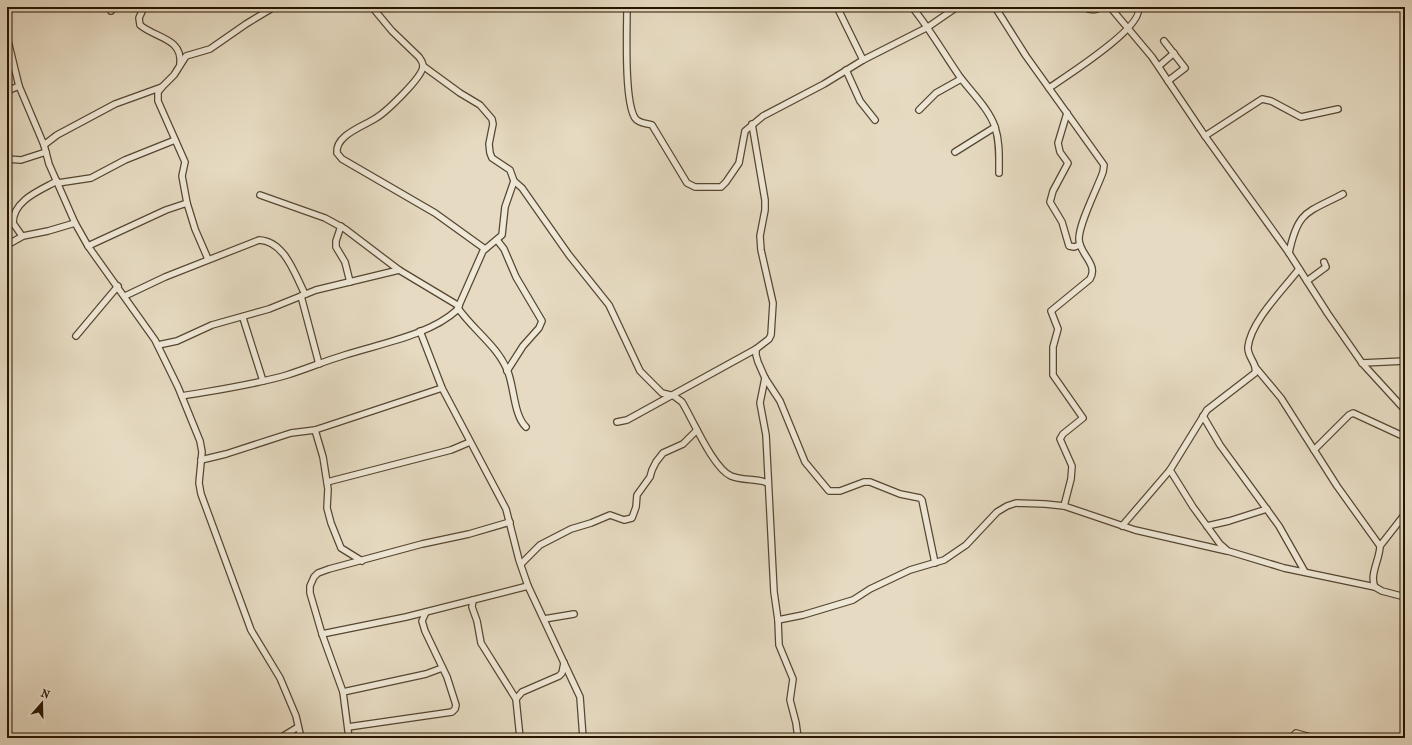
<svg xmlns="http://www.w3.org/2000/svg" width="1412" height="745" font-family="'IM FELL French Canon',serif">
  <style>
    .lines { fill: none; stroke-linecap: round; stroke-linejoin: round }
    .minor-casing { stroke: #564631; stroke-width: 8 }
    .minor { stroke: #efe8d7; stroke-width: 5.5 }
  </style>
  <rect width="100%" height="100%" fill="#e6dbc2"/>
  <filter id="stains"><feTurbulence type="fractalNoise" baseFrequency=".005" numOctaves="4"/><feColorMatrix values="0 0 0 0 .2 0 0 0 0 .09 0 0 0 0 .02 0 0 0 .5 -.17"/></filter>
  <radialGradient id="worn" r=".72"><stop offset=".6" stop-color="#630" stop-opacity="0"/><stop offset="1" stop-color="#630" stop-opacity=".3"/></radialGradient>
  <g class="lines">
    <g class="minor-casing">
      <g id="minor">
        <polyline points="110,7 111,11"/>
        <path d="M144,7L139,18L140,25C155,38 183,38 180,64"/>
        <path d="M372,7L392,31L419,57C421,60 423,62 423,66C423,77 386,112 376,118C364,126 335,135 337,153L342,159L435,213L485,249"/>
        <path d="M627,7C627,30 624,101 635,118C639,124 647,123 652,125L687,183L695,187H721L726,182L739,163L745,131L763,116L824,84L863,60L928,27L957,7"/>
        <polyline points="837,7 863,60"/>
        <path d="M912,7C930,29 944,54 960,77C972,93 989,109 995,127C1000,142 999,158 999,173"/>
        <path d="M995,7L1026,56L1104,165L1103,172C1097,189 1079,223 1079,239C1079,254 1099,264 1090,279L1051,311L1058,329L1053,347V375L1083,418L1063,434L1060,439L1072,466L1071,479L1064,506"/>
        <path d="M1083,7C1090,10 1095,11 1101,7"/>
        <polyline points="1110,7 1152,57 1205,136 1289,253 1328,314 1362,363 1405,410"/>
        <polyline points="7,37 19,86 44,145 49,164 75,223 88,246 155,340 178,387 200,441 202,452 199,483 201,494 251,630 280,678 296,716 301,738"/>
        <polyline points="1164,41 1185,68 1168,81"/>
        <polyline points="1159,66 1174,53"/>
        <polyline points="846,70 860,101 875,120"/>
        <polyline points="162,87 158,92 158,101 185,162 182,176 187,203 195,229 208,259"/>
        <path d="M1049,88C1065,77 1146,26 1138,7"/>
        <polyline points="7,91 19,86"/>
        <polyline points="919,110 936,93 961,79"/>
        <polyline points="1067,113 1058,143 1060,152 1068,163 1053,191 1050,202 1062,222 1069,246 1074,247 1080,245"/>
        <polyline points="752,124 765,200 765,210 760,236 761,250 773,303 771,335 769,339 756,349 756,355 758,362 765,378 780,401 805,462 829,491 840,491 864,482 870,482 900,494 920,498 922,500 935,563"/>
        <polyline points="1205,136 1262,99 1271,101 1301,117 1338,109"/>
        <polyline points="44,145 57,135 115,104 162,87 174,75 186,56 210,49 246,24 274,7"/>
        <polyline points="955,152 995,127"/>
        <polyline points="7,159 21,160 46,152"/>
        <path d="M514,181L522,188L569,255L609,305L640,371L662,393L674,396L682,402C693,420 713,468 731,476C743,481 756,478 768,483"/>
        <polyline points="58,183 91,178 125,160 175,140"/>
        <polyline points="260,195 325,218 345,229 399,270 459,306"/>
        <polyline points="341,226 336,241 336,247 345,262 350,282"/>
        <path d="M22,236L13,223C13,200 41,190 57,181"/>
        <polyline points="497,240 504,249 516,277 542,321 539,328 523,346 507,371"/>
        <polyline points="7,245 23,236 48,231 75,223"/>
        <polyline points="88,246 166,210 187,203"/>
        <path d="M1289,253C1298,210 1307,213 1343,194"/>
        <path d="M1299,269C1283,290 1251,321 1248,347C1247,357 1258,364 1255,373L1207,410L1170,470L1193,507L1220,544L1228,551L1284,568L1375,587"/>
        <polyline points="1307,281 1326,267 1324,262"/>
        <path d="M125,296L165,277L259,240C285,241 295,275 305,294"/>
        <polyline points="301,296 319,364"/>
        <path d="M458,308C473,330 498,346 508,372C514,387 514,416 526,427"/>
        <polyline points="243,318 263,381"/>
        <polyline points="420,331 442,388 506,509 519,560 528,586 580,697 583,738"/>
        <polyline points="76,336 118,286"/>
        <polyline points="158,345 177,341 212,325 269,309 316,290 399,270"/>
        <polyline points="1362,363 1405,361"/>
        <path d="M1256,368L1281,398L1337,486L1380,546C1380,559 1369,575 1375,587L1382,591L1405,597"/>
        <polyline points="765,378 760,403 766,435 774,592 778,620 779,645 793,679 790,700 796,723 798,738"/>
        <path d="M182,396C217,390 253,385 287,375C306,369 325,361 345,355C379,344 430,335 457,310L483,251L502,235L505,207L514,181L510,170L492,158L490,153L489,144L493,124L492,119L480,105L460,93L423,66"/>
        <polyline points="1203,416 1220,445 1279,526 1305,572"/>
        <polyline points="617,422 627,420 756,349"/>
        <polyline points="315,430 323,457 328,489 327,508 331,523 341,548 362,561"/>
        <polyline points="1314,450 1349,415 1353,413 1405,437"/>
        <polyline points="201,460 226,454 291,433 315,430 442,388"/>
        <polyline points="327,482 451,450 470,442"/>
        <polyline points="1122,526 1170,470"/>
        <polyline points="1207,526 1229,521 1267,509"/>
        <polyline points="1380,546 1405,514"/>
        <polyline points="521,564 540,545 571,529 591,523 610,515 624,520 632,518 636,507 637,495 650,477 652,470 656,462 663,453 683,444 697,430"/>
        <polyline points="473,600 472,607 477,621 481,643 516,699"/>
        <polyline points="544,619 574,614"/>
        <polyline points="778,620 803,615 853,600 870,589 910,570 944,560 966,545 997,512 1007,506 1016,503 1045,504 1064,506 1135,530 1227,551"/>
        <polyline points="322,634 406,617 528,586"/>
        <polyline points="343,692 426,674 442,668"/>
        <polyline points="348,727 452,712 455,709 456,705 447,677 425,631 422,621 426,612"/>
        <polyline points="280,738 298,727"/>
        <polyline points="349,738 343,692 322,634 310,593 310,586 314,577 318,573 329,569 422,544 469,534 510,522"/>
        <polyline points="520,738 516,699 522,692 559,676 562,673 564,663"/>
        <polyline points="1291,738 1296,733 1314,738"/>
      </g>
    </g>
    <use href="#minor" class="minor"/>
  </g>
  <rect width="1412" height="745" fill="none" stroke="#e6dbc2" stroke-width="24"/>
  <rect x="8" y="8" width="1396" height="729" fill="none" stroke="#261401" stroke-width="2"/>
  <rect x="12" y="12" width="1388" height="721" fill="none" stroke="#261401"/>
  <g transform="translate(42 703) rotate(20)" stroke="#efe8d7" stroke-width="3" paint-order="stroke">
  <path d="M0-3L7 15L0 10L-7 15Z" fill="#261401"/>
  <text y="-6" font-size="11" font-weight="bold" text-anchor="middle" fill="#261401">N</text>
  </g>
  <rect width="100%" height="100%" filter="url(#stains)"/>
  <rect width="100%" height="100%" fill="url(#worn)"/>
</svg>
